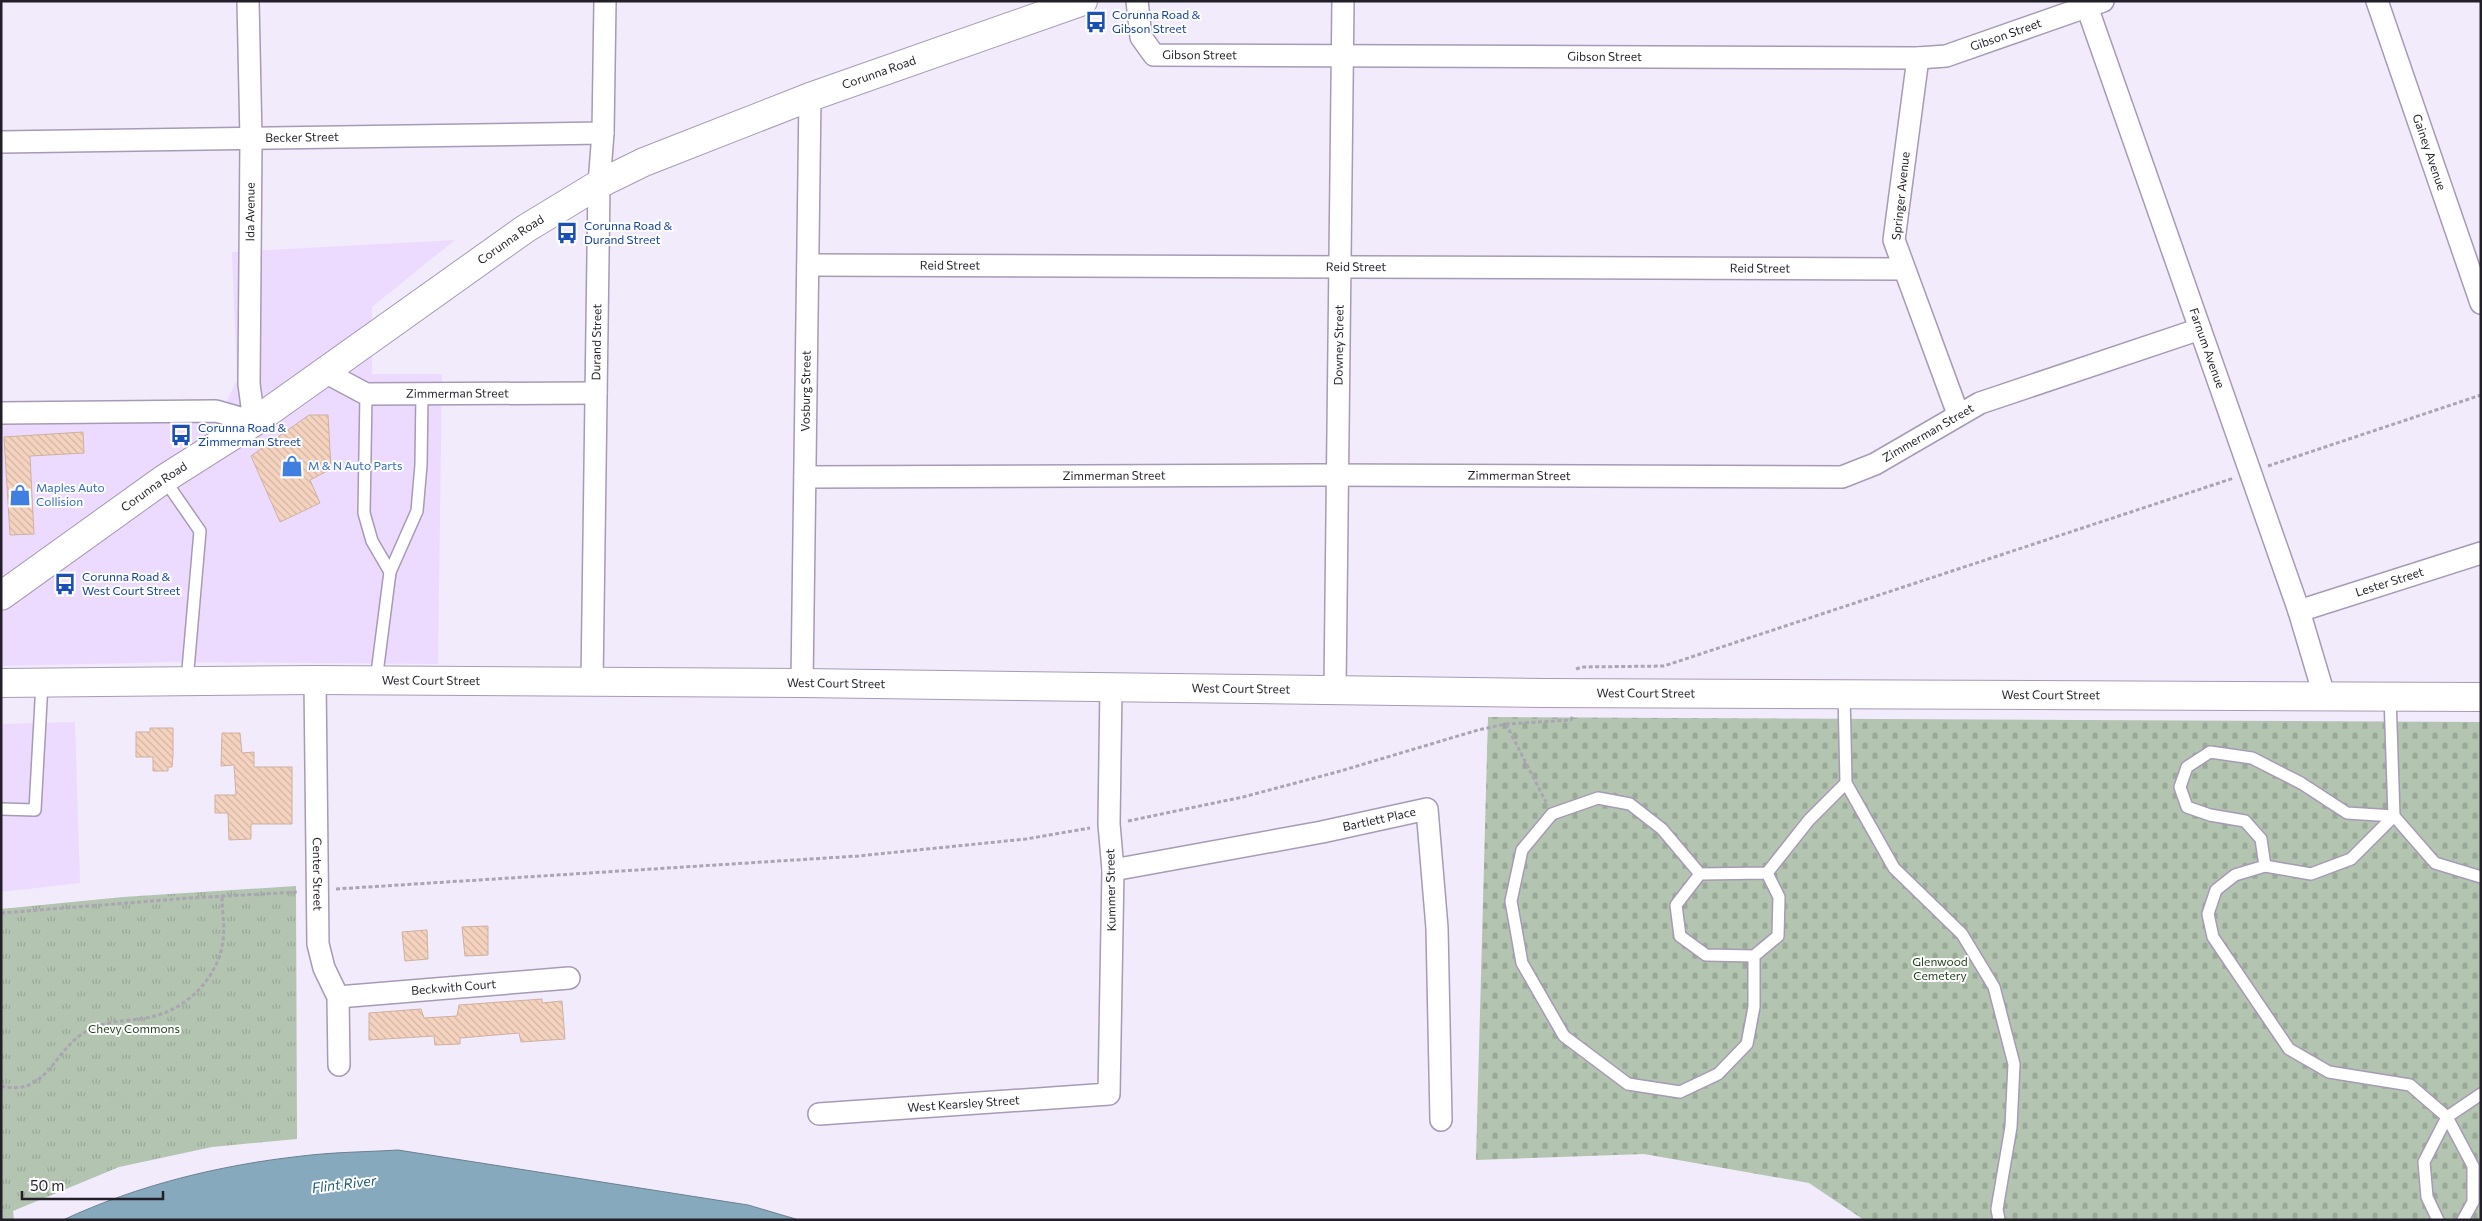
<svg xmlns="http://www.w3.org/2000/svg" width="2482" height="1221" font-family="Commissioner,sans-serif">
  <style>
    .built { fill: #ecdbfe }
    .grass { fill: url(#grass-tufts) }
    .cemetery { fill: url(#cemetery-stones) }
    .water { fill: #87a9bd; stroke: #698091 }
    .building { fill: url(#building-back-hatch); stroke: #ceb1a1 }
    .lines { fill: none; stroke-linecap: round; stroke-linejoin: round }
    .service-casing { stroke: #a79ab5; stroke-width: 14 }
    .minor-casing { stroke: #a79ab5; stroke-width: 24 }
    .tertiary-casing { stroke: #a79ab5; stroke-width: 30 }
    .primary-casing { stroke: #a79ab5; stroke-width: 30 }
    .path { stroke: #aba5b3; stroke-width: 3; stroke-dasharray: 4 2.5; stroke-linecap: butt }
    .service { stroke: #fff; stroke-width: 11 }
    .minor { stroke: #fff; stroke-width: 21 }
    .tertiary { stroke: #fff; stroke-width: 28 }
    .primary { stroke: #fff; stroke-width: 28 }
    .labels { text-anchor: middle; stroke-width: 4; stroke-linejoin: round; paint-order: stroke }
    .transit-label { font-size: 12px; fill: #164399; stroke: #fcfcfc; text-anchor: start }
    .street-label { font-size: 12px; fill: #231f29; stroke: #fcfcfc }
    .shop-label { font-size: 12px; fill: #366cbe; stroke: #fcfcfc; text-anchor: start }
    .park-label { font-size: 12px; fill: #1c3e16; stroke: #fcfcfc }
    .water-label { font-size: 14px; font-style: italic; fill: #215b79; stroke: #fcfcfc }
  </style>
  <defs>
    <pattern id="grass-tufts" width="24" height="20" patternUnits="userSpaceOnUse" patternTransform="scale(1.25)"><rect width="24" height="20" fill="#b3c4b1"/><path d="M3 7l-1-3M5 7V3M7 7l1-3M15 17l-1-3M17 17v-4M19 17l1-3" fill="none" stroke="#9aa898"/></pattern>
    <pattern id="cemetery-stones" width="16" height="16" patternUnits="userSpaceOnUse" patternTransform="scale(1.25)"><rect width="16" height="16" fill="#b3c4b1"/><path d="M2 7V4a2 2 0 0 1 4 0v3zM10 15v-3a2 2 0 0 1 4 0v3z" fill="#9aa898"/></pattern>
    <pattern id="building-back-hatch" width="6" height="6" patternUnits="userSpaceOnUse" patternTransform="scale(1.25)"><rect width="6" height="6" fill="#f5d3bf"/><path d="M-1 5l2 2M0 0l6 6M5-1l2 2" fill="none" stroke="#d2b5a4"/></pattern>
  </defs>
  <rect width="100%" height="100%" fill="#f2ebfc"/>
  <g class="built">
    <polygon points="455,240 372,307 372,374 442,374 438,664 173,662 1,666 1,425 217,421 237,380 232,252"/>
    <polygon points="75,722 80,883 1,892 1,724"/>
  </g>
  <polygon class="grass" points="296,886 297,1139 212,1147 119,1167 13,1211 14,1220 1,1220 1,909 123,897"/>
  <polygon class="cemetery" points="1488,717 2481,722 2481,1220 1864,1220 1809,1183 1644,1154 1476,1160"/>
  <path class="water" d="M398,1150L748,1205L799,1220H63C138,1185 220,1165 302,1156C334,1152 366,1152 398,1150Z"/>
  <g class="building">
    <polygon points="309,415 328,415 331,469 310,480 320,503 280,522 251,456"/>
    <polygon points="83,432 84,453 30,456 34,534 10,535 4,437"/>
    <polygon points="150,728 173,728 173,755 172,767 168,767 168,771 153,771 153,757 136,757 136,732 150,732"/>
    <polygon points="222,733 240,733 242,753 254,752 254,767 292,767 292,824 251,824 251,839 229,840 228,813 215,813 215,795 236,795 234,765 221,766"/>
    <polygon points="488,926 488,955 465,956 462,927"/>
    <polygon points="427,930 428,959 405,961 402,932"/>
    <polygon points="542,999 542,1003 562,1001 565,1039 521,1042 519,1033 460,1038 460,1044 435,1045 434,1036 369,1040 369,1013 421,1009 424,1018 457,1016 459,1005"/>
  </g>
  <g class="lines">
    <g class="service-casing">
      <g id="service">
        <polyline points="366,394 364,513 372,541 390,572"/>
        <polyline points="164,479 200,531 187,681"/>
        <polyline points="376,681 390,572 417,511 421,465 422,394"/>
        <polyline points="1844,693 1846,783 1894,868 1962,934 1994,987 2014,1064 2011,1127 1997,1209 1999,1220"/>
        <polyline points="2390,696 2394,816 2351,859 2311,874 2265,866 2235,875 2216,890 2208,914 2213,937 2289,1049 2329,1072 2410,1085 2447,1117 2473,1166 2473,1202 2463,1220"/>
        <polyline points="1,809 35,810 42,683"/>
        <polyline points="2265,866 2261,839 2245,821 2210,815 2187,807 2180,787 2187,767 2210,752 2252,758 2301,783 2347,813 2394,816 2435,863 2481,877"/>
        <polyline points="1767,873 1779,897 1778,936 1754,956 1754,1007 1747,1044 1718,1074 1680,1092 1628,1084 1564,1036 1522,963 1511,901 1522,850 1552,814 1598,798 1630,804 1662,829 1700,874 1767,873 1809,820 1846,783"/>
        <polyline points="1700,874 1676,905 1680,936 1706,955 1754,956"/>
        <polyline points="2438,1220 2427,1197 2424,1162 2447,1117 2481,1094"/>
      </g>
    </g>
    <g class="minor-casing">
      <g id="minor">
        <path id="s1" d="M1137,1L1141,37L1154,55L1918,58L1946,56L2103,1"/>
        <path id="s2" d="M2085,1L2299,611L2324,695"/>
        <path id="s3" d="M2377,1L2481,303"/>
        <polyline points="1918,58 1894,240 1958,414"/>
        <path id="s4" d="M1,142L603,133"/>
        <path id="s5" d="M808,265L1903,269"/>
        <path id="s6" d="M323,371L366,394L596,393"/>
        <path id="s7" d="M1,413L216,411L254,422L249,384L251,139L248,1"/>
        <path id="s8" d="M805,477L1317,475L1842,477L1875,464L1980,403L2200,329"/>
        <path id="s9" d="M2299,611L2481,553"/>
        <path id="s10" d="M315,680L318,944L324,968L338,997L339,1065"/>
        <path id="s11" d="M592,683L599,184L603,133L605,1"/>
        <path id="s12" d="M802,683L810,97"/>
        <path id="s13" d="M1335,689L1343,1"/>
        <path id="s14" d="M1113,870L1322,832L1427,809L1437,928L1441,1120"/>
        <path id="s15" d="M338,997L569,978"/>
        <path id="s16" d="M819,1114L1109,1094L1113,870L1109,824L1111,687"/>
      </g>
    </g>
    <g class="tertiary-casing">
      <g id="tertiary">
        <path id="s17" d="M1,683L315,680L802,683L1544,693L2481,697"/>
      </g>
    </g>
    <g class="primary-casing">
      <g id="primary">
        <path id="s18" d="M1,596L164,479L254,422L525,229L599,184L644,162L810,97L1083,1"/>
      </g>
    </g>
    <g class="path">
      <polyline points="2268,466 2481,395"/>
      <polyline points="1576,669 1582,667 1664,666 2234,478"/>
      <polyline points="1506,724 1546,802"/>
      <polyline points="1128,821 1243,797 1337,772 1478,730 1506,724 1571,720 1573,715"/>
      <polyline points="336,889 858,856 1026,839 1090,828"/>
      <polyline points="1,913 190,898 298,892"/>
      <path d="M1,1086C47,1097 53,1051 85,1032C107,1019 128,1022 151,1017C187,1009 218,978 223,941C225,927 222,910 222,896"/>
    </g>
    <use href="#service" class="service"/>
    <use href="#minor" class="minor"/>
    <use href="#tertiary" class="tertiary"/>
    <use href="#primary" class="primary"/>
  </g>
  <defs>
    <g id="bus-bare" transform="scale(1.725)"><path d="M-5-6H5V4H4V6H2V4H-2V6H-4V4H-5ZM-3.5-4V0h7V-4ZM-3.5 1.2v1.5H-2V1.2ZM2 1.2v1.5H3.5V1.2Z" fill="#1a4fb4" stroke="#fcfcfc" stroke-width="2.5" paint-order="stroke"/></g>
    <g id="shop-bare" transform="scale(1.725)"><path d="M-5-2.5h2.3a2.7 3.5 0 0 1 5.4 0H5L5.5 6h-11ZM-1.5-2.5h3a1.5 2.3 0 0 0-3 0Z" fill="#3f7fe0" stroke="#fcfcfc" stroke-width="2.5" paint-order="stroke"/></g>
  </defs>
  <g fill-rule="evenodd">
    <use href="#bus-bare" x="1096" y="22"/>
    <use href="#bus-bare" x="567" y="233"/>
    <use href="#bus-bare" x="181" y="435"/>
    <use href="#shop-bare" x="292" y="466"/>
    <use href="#shop-bare" x="20" y="495"/>
    <use href="#bus-bare" x="65" y="584"/>
  </g>
  <g class="labels">
    <g class="transit-label">
      <text x="1112" y="19">Corunna Road &amp;<tspan x="1112" dy="14">Gibson Street</tspan></text>
      <text x="584" y="230">Corunna Road &amp;<tspan x="584" dy="14">Durand Street</tspan></text>
      <text x="198" y="432">Corunna Road &amp;<tspan x="198" dy="14">Zimmerman Street</tspan></text>
      <text x="82" y="581">Corunna Road &amp;<tspan x="82" dy="14">West Court Street</tspan></text>
    </g>
    <g class="street-label">
      <text dy="4" stroke="none"><textPath href="#s1" startOffset="914">Gibson Street</textPath></text>
      <text dy="4" stroke="none"><textPath href="#s1" startOffset="104">Gibson Street</textPath></text>
      <text dy="4" stroke="none"><textPath href="#s1" startOffset="509">Gibson Street</textPath></text>
      <text dy="4" stroke="none"><textPath href="#s18" startOffset="1028">Corunna Road</textPath></text>
      <text dy="4" stroke="none"><textPath href="#s4" startOffset="301">Becker Street</textPath></text>
      <text dy="4" stroke="none"><textPath href="#s3" startOffset="160">Gainey Avenue</textPath></text>
      <text transform="translate(1901 196) rotate(-84)" y="4">Springer Avenue</text>
      <text dy="4" stroke="none"><textPath href="#s7" startOffset="465">Ida Avenue</textPath></text>
      <text dy="4" stroke="none"><textPath href="#s18" startOffset="622">Corunna Road</textPath></text>
      <text dy="4" stroke="none"><textPath href="#s5" startOffset="142">Reid Street</textPath></text>
      <text dy="4" stroke="none"><textPath href="#s5" startOffset="548">Reid Street</textPath></text>
      <text dy="4" stroke="none"><textPath href="#s5" startOffset="952">Reid Street</textPath></text>
      <text dy="4" stroke="none"><textPath href="#s11" startOffset="341">Durand Street</textPath></text>
      <text dy="4" stroke="none"><textPath href="#s13" startOffset="344">Downey Street</textPath></text>
      <text dy="4" stroke="none"><textPath href="#s2" startOffset="368">Farnum Avenue</textPath></text>
      <text dy="4" stroke="none"><textPath href="#s12" startOffset="292">Vosburg Street</textPath></text>
      <text dy="4" stroke="none"><textPath href="#s6" startOffset="140">Zimmerman Street</textPath></text>
      <text dy="4" stroke="none"><textPath href="#s8" startOffset="1134">Zimmerman Street</textPath></text>
      <text dy="4" stroke="none"><textPath href="#s8" startOffset="309">Zimmerman Street</textPath></text>
      <text dy="4" stroke="none"><textPath href="#s8" startOffset="714">Zimmerman Street</textPath></text>
      <text dy="4" stroke="none"><textPath href="#s18" startOffset="188">Corunna Road</textPath></text>
      <text dy="4" stroke="none"><textPath href="#s9" startOffset="95">Lester Street</textPath></text>
      <text dy="4" stroke="none"><textPath href="#s17" startOffset="430">West Court Street</textPath></text>
      <text dy="4" stroke="none"><textPath href="#s17" startOffset="835">West Court Street</textPath></text>
      <text dy="4" stroke="none"><textPath href="#s17" startOffset="1240">West Court Street</textPath></text>
      <text dy="4" stroke="none"><textPath href="#s17" startOffset="1645">West Court Street</textPath></text>
      <text dy="4" stroke="none"><textPath href="#s17" startOffset="2050">West Court Street</textPath></text>
      <text dy="4" stroke="none"><textPath href="#s14" startOffset="271">Bartlett Place</textPath></text>
      <text dy="4" stroke="none"><textPath href="#s10" startOffset="194">Center Street</textPath></text>
      <text transform="translate(1111 890) rotate(-91)" y="4">Kummer Street</text>
      <text dy="4" stroke="none"><textPath href="#s15" startOffset="116">Beckwith Court</textPath></text>
      <text dy="4" stroke="none"><textPath href="#s16" startOffset="145">West Kearsley Street</textPath></text>
    </g>
    <g class="shop-label">
      <text x="308" y="470">M &amp; N Auto Parts</text>
      <text x="36" y="492">Maples Auto<tspan x="36" dy="14">Collision</tspan></text>
    </g>
    <g class="park-label">
      <text x="1940" y="966">Glenwood<tspan x="1940" dy="14">Cemetery</tspan></text>
      <text x="134" y="1033">Chevy Commons</text>
    </g>
    <g class="water-label">
      <text transform="translate(344 1184) rotate(-7)" y="5">Flint River</text>
    </g>
  </g>
  <rect width="2482" height="1221" fill="none" stroke="#231f29" stroke-width="5"/>
  <path d="M22 1191v8h141v-8" fill="none" stroke="#231f29" stroke-width="2.5"/>
  <text x="30" y="1191" font-size="15" fill="#231f29" stroke="#fcfcfc" stroke-width="4" paint-order="stroke">50 m</text>
</svg>
